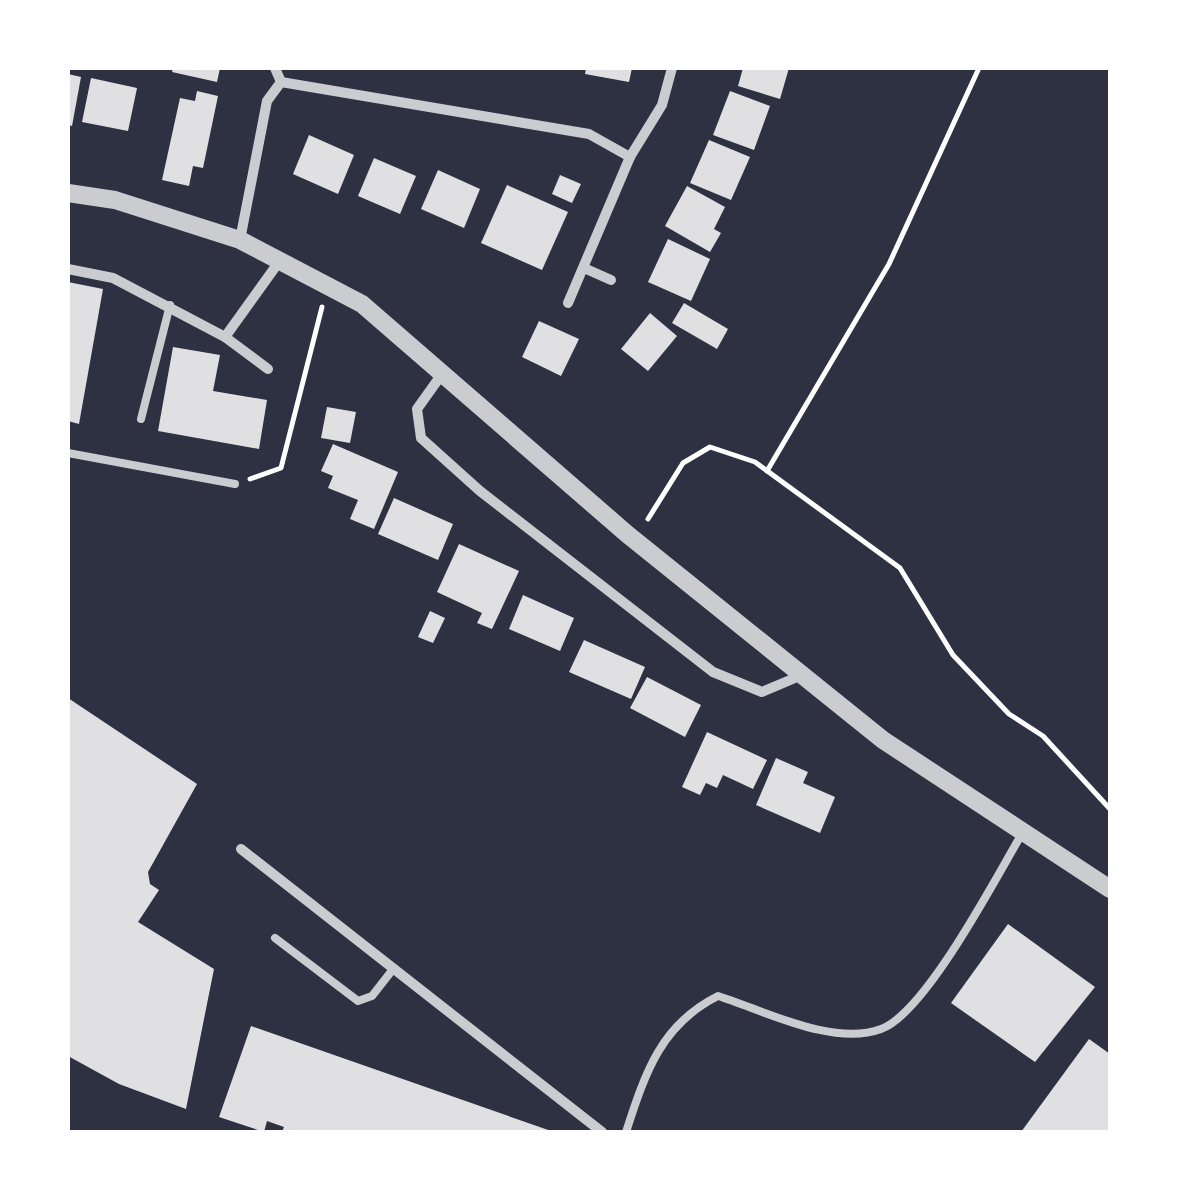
<svg xmlns="http://www.w3.org/2000/svg" width="1178" height="1200" font-family="'DM Sans',sans-serif">
  <style>
    .building { fill: #e0e0e3 }
    .lines { fill: none; stroke-linecap: round; stroke-linejoin: round }
    .path { stroke: #fff; stroke-width: 5 }
    .service { stroke: #caccd0; stroke-width: 8 }
    .minor { stroke: #caccd0; stroke-width: 10 }
    .tertiary { stroke: #caccd0; stroke-width: 18 }
  </style>
  <rect width="100%" height="100%" fill="#2d3142"/>
  <g class="building">
    <polygon points="173,68 220,68 217,82 172,72"/>
    <polygon points="586,68 632,68 629,82 585,74"/>
    <polygon points="743,68 789,68 780,99 738,86"/>
    <polygon points="68,74 81,77 72,126 68,125"/>
    <polygon points="91,78 137,88 128,131 82,122"/>
    <polygon points="197,91 218,96 203,168 193,166 189,186 162,180 180,98 195,101"/>
    <polygon points="730,91 770,106 754,150 713,135"/>
    <polygon points="309,135 354,155 338,194 293,174"/>
    <polygon points="709,140 750,157 731,200 690,183"/>
    <polygon points="374,158 416,176 400,214 358,196"/>
    <polygon points="438,170 480,189 464,228 421,209"/>
    <polygon points="560,175 581,184 572,203 552,194"/>
    <polygon points="507,185 568,212 542,270 481,243"/>
    <polygon points="687,186 725,207 714,229 721,233 710,252 665,226"/>
    <polygon points="668,239 710,259 691,301 648,282"/>
    <polygon points="68,282 103,289 79,424 68,421"/>
    <polygon points="684,303 728,329 717,349 672,323"/>
    <polygon points="650,313 677,336 648,371 621,349"/>
    <polygon points="539,321 579,339 561,376 522,357"/>
    <polygon points="173,347 220,355 213,391 267,400 259,449 158,431"/>
    <polygon points="327,407 356,412 350,443 321,438"/>
    <polygon points="333,444 398,472 374,529 350,519 358,500 328,488 333,476 321,471"/>
    <polygon points="394,498 453,524 438,560 378,534"/>
    <polygon points="459,544 519,571 492,629 477,623 482,613 437,592"/>
    <polygon points="523,595 574,618 560,651 509,629"/>
    <polygon points="430,611 445,618 433,643 418,637"/>
    <polygon points="584,640 645,667 631,699 569,672"/>
    <polygon points="647,677 701,705 685,737 630,708"/>
    <polygon points="68,698 197,784 148,872 150,884 159,890 138,922 214,969 186,1109 119,1084 68,1056"/>
    <polygon points="707,732 767,760 753,789 723,775 717,788 706,783 700,795 682,787"/>
    <polygon points="776,758 808,772 803,783 835,797 820,833 756,805"/>
    <polygon points="1008,924 1095,987 1035,1062 951,1003"/>
    <polygon points="251,1026 554,1132 282,1132 284,1127 267,1121 264,1132 219,1117"/>
    <polygon points="1089,1039 1110,1054 1110,1132 1021,1132"/>
  </g>
  <g class="lines">
    <g class="path">
      <polyline points="767,471 889,264 979,68"/>
      <polyline points="250,479 281,468 322,307"/>
      <polyline points="648,519 683,463 710,447 755,462 900,568 953,655 1009,714 1043,736 1110,809"/>
    </g>
    <g class="service">
      <polyline points="141,419 170,305"/>
      <polyline points="68,453 235,484"/>
      <polyline points="275,938 358,1001 372,996 394,968"/>
      <path d="M626,1132C645,1074 660,1025 718,996C763,1010 833,1047 881,1029C926,1013 996,877 1023,832"/>
    </g>
    <g class="minor">
      <polyline points="281,82 589,134 630,157"/>
      <polyline points="240,240 267,101 281,82 275,68"/>
      <polyline points="584,268 611,280"/>
      <polyline points="68,269 113,278 225,337 281,259"/>
      <polyline points="568,303 630,157 662,105 672,68"/>
      <polyline points="225,337 268,369"/>
      <polyline points="442,374 417,409 421,438 480,491 713,672 762,692 802,675"/>
      <polyline points="241,849 602,1132"/>
    </g>
    <polyline class="tertiary" points="68,193 115,200 240,240 362,304 627,534 883,740 1110,889"/>
  </g>
  <rect width="1178" height="1200" fill="none" stroke="#ffffff" stroke-width="140"/>
</svg>
